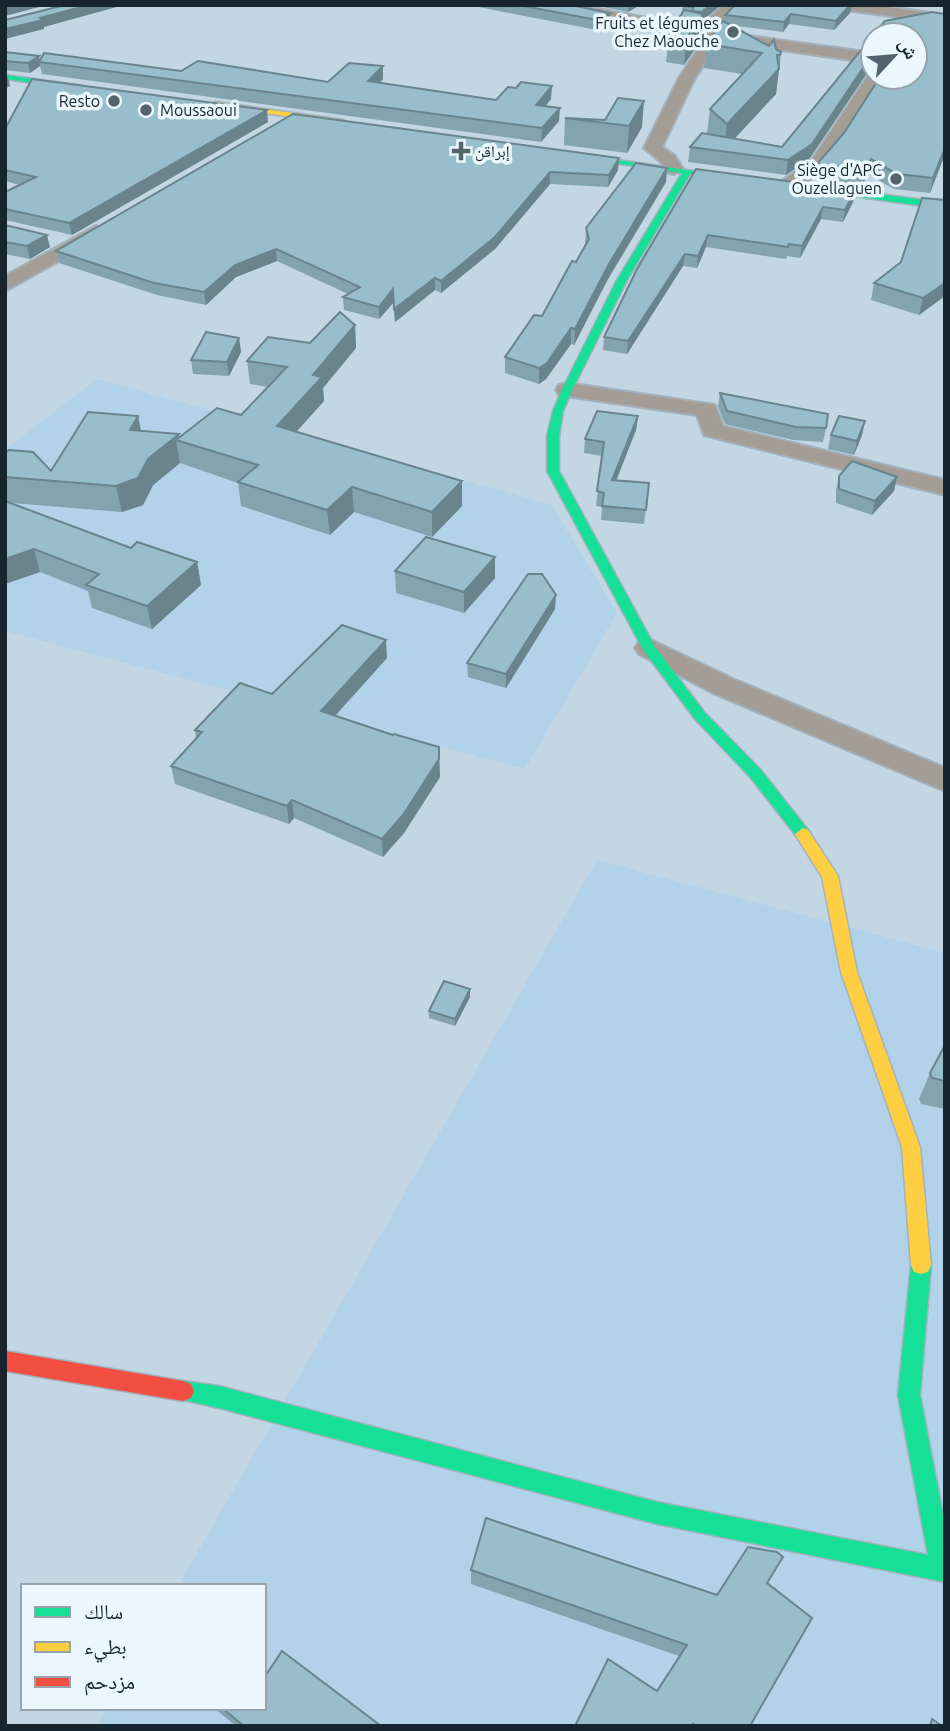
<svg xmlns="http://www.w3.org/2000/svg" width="950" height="1731" font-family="Ubuntu,'Noto Naskh Arabic',sans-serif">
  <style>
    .built { fill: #b2d2ea }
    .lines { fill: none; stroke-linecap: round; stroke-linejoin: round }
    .street-casing { stroke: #a3b2bd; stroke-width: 4 }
    .fast-casing { stroke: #a3b2bd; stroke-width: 3 }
    .slow-casing { stroke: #a3b2bd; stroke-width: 3 }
    .jam-casing { stroke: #a3b2bd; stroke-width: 3 }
    .street { fill: #a49d96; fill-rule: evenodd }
    .fast { fill: #16e098; fill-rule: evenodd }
    .slow { fill: #ffcf43; fill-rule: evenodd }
    .jam { fill: #f24e42; fill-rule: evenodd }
    .wall { fill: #83a3af }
    .shaded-wall { fill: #6a848e }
    .building { fill: #98bdcb; stroke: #6a848e; stroke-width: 2 }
    .poi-dot { fill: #54636e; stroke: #ebf6fd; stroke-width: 2.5 }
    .labels { text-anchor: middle; stroke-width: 7; stroke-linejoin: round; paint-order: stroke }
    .far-poi-label { font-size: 16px; fill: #18252f; stroke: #ebf6fd; text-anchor: end }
  </style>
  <rect width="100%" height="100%" fill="#c3d6e4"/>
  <g class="built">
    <polygon points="97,379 552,505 617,613 525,769 5,631 5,449"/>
    <polygon points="597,860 945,953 945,1726 97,1726 107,1708 264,1708 264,1586 178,1586"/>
  </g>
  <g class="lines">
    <g class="street-casing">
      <g id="street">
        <polygon points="547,5 578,5 698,28 724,5 740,5 713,31 873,53 873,63 719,41 695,78 662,147 675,156 683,169 674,174 668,173 662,163 644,148 679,78 705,38 554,9"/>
        <polygon points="831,5 873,5 945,15 945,23 838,9"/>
        <path d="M873,73V77H883C866,103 817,198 782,189L779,185L782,181L812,160L869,74Z"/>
        <polygon points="96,226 106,232 103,236 5,291 5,276"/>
        <polygon points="567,383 715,405 723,426 945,480 945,495 704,435 697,415 559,395 556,390 559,385"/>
        <polygon points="649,639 733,679 945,768 945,791 713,693 639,654 635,648 639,642"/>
      </g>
    </g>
    <g class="fast-casing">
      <g id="fast">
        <polygon points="5,75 83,86 87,88 83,90 5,79"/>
        <polygon points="562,152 749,179 745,182 690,174 627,280 572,390 563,411 559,436 559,471 655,647 705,713 760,769 808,830 811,834 808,838 798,838 750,777 695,719 644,651 547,471 547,436 553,411 562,390 617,280 682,173 565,156 562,156"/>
        <polygon points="805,184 945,203 945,209 802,189 801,187"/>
        <polygon points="921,1256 928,1258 931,1265 920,1395 945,1525 945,1582 657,1524 219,1408 175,1398 172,1391 175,1384 183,1381 219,1386 657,1502 928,1555 898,1395 911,1265 914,1258"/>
      </g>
    </g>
    <g class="slow-casing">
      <g id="slow">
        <polygon points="215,102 343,120 347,122 343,124 212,106"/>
        <polygon points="803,828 808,830 838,876 857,972 920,1147 931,1265 928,1272 921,1274 914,1272 911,1265 902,1147 841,972 822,877 795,834"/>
      </g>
    </g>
    <g class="jam-casing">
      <polygon id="jam" points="5,1351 183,1381 191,1384 194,1391 191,1398 183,1401 5,1371"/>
    </g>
    <use href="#street" class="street"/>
    <use href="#fast" class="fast"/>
    <use href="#slow" class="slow"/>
    <use href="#jam" class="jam"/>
  </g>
  <g class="wall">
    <polygon points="468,5 570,5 610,13 610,22 597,30"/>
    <polygon points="593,5 640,5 628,12"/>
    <polygon points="721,5 703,20 701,40 684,65 666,62 669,35 682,12 683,6"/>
    <polygon points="850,13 834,30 789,24 783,32 730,25 781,52 776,94 734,139 782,147 872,51 869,50 873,35 873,71 872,70 867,73 810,158 786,175 688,162 690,147 707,134 710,109 742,74 704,68 707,44 724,22 725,15"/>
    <polygon points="945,14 945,154 930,193 894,189 868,174 862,185 814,179 817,164 844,133"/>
    <polygon points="5,52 39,56 40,61 328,82 383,79 380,83 496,100 551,99 545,106 559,121 541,142 42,74 40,66 30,73 5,70"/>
    <polygon points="565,118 605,120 642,127 627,153 564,145"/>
    <polygon points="268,122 72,235 5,220 5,192 20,185 5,181 5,129"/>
    <polygon points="619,158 618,170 608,187 550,184 495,249 441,293 435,290 395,322 394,302 379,319 344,310 343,297 348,294 277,261 236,277 206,305 157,295 59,263 56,251"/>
    <polygon points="696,169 853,202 843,222 821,219 800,258 787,256 786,259 706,247 697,268 683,266 627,354 603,350 604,337"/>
    <polygon points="666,182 608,279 574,345 571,344 546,379 539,384 505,373 505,357 542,316 576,262 585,245 586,228"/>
    <polygon points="5,225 50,247 30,259 5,254"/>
    <polygon points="901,262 945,296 919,315 871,300 874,283"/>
    <polygon points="355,325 356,348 323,388 324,401 296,432 462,481 462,506 432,537 354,512 330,535 241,506 238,483 180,463 153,485 143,505 122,512 12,503 131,548 197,562 201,585 152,629 92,608 88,591 40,572 5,584 5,453 51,471 138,416 141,431 180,437 241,415 268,387 250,384 247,361 310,343"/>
    <polygon points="239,338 241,352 229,376 193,374 191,360"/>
    <polygon points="720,393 826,428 823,442 793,440 725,424 718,406"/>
    <polygon points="638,416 636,430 616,480 649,483 644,524 601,520 602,507 596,506 602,456 584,453 585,439"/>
    <polygon points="865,421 862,435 854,455 828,449 831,435"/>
    <polygon points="839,476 897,477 894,491 872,515 836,503 836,490"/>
    <polygon points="495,557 495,578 464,613 396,593 395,571"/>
    <polygon points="555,609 506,688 468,677 467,663"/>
    <polygon points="387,658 335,716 440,777 404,833 383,857 294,818 289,824 175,784 171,766 196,738 195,730 272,694"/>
    <polygon points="470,989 470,997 455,1026 429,1018 429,1011"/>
    <polygon points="945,1045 945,1109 921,1104 919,1099 930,1073"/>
    <polygon points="471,1570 717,1595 776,1570 768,1583 750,1726 575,1726 657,1691 679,1656 471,1584"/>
    <polygon points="214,1708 264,1708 381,1726 236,1726"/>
  </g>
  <g class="shaded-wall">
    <polygon points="11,5 47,5 5,16 5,7"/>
    <polygon points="89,5 124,5 44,27 44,29 5,39 5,29 40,18"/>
    <polygon points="629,5 640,5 628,12"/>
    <polygon points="710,5 721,5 703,20 701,40 684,65 687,38 702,16 702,12"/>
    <polygon points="850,5 852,5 850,13 834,30 836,21"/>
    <polygon points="610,13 610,22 597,30 597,20"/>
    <polygon points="791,14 789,24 783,32 784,22"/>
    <polygon points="781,52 776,94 724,150 727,124 778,70"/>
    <polygon points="39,56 40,66 30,73 28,63"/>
    <polygon points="873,58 872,70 867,73 810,158 786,175 788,160 869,59"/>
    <polygon points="383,66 383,79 368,94 368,81"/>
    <polygon points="8,77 10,86 5,89 5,78"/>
    <polygon points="552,86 551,99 536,118 536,105"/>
    <polygon points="644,101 642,127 627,153 629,126"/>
    <polygon points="560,108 559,121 541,142 542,128"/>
    <polygon points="267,110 268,122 72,235 69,223"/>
    <polygon points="945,148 945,154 930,193 933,178"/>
    <polygon points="619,158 618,170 608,187 609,175"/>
    <polygon points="871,159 868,174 862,185 865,170"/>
    <polygon points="667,168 666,182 608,279 574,345 575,329 609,264"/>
    <polygon points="550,172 550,184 495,249 441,293 441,281"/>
    <polygon points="855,190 853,202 843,222 845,210"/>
    <polygon points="823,207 821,219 800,258 802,246"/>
    <polygon points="47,235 50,247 30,259 27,246"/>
    <polygon points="708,235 706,247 697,268 698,256"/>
    <polygon points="276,249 277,261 236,277 206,305 204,292 235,265"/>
    <polygon points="685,254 683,266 627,354 628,341"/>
    <polygon points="435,278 435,290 395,322 394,309"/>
    <polygon points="945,283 945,296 919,315 923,298"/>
    <polygon points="393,289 394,302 379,319 379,307"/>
    <polygon points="355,325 356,348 323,388 324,401 280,450 277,426 313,375"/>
    <polygon points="571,328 571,344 546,379 539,384 539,368"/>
    <polygon points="239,338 241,352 229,376 227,362"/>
    <polygon points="138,416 143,442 130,430"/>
    <polygon points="638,416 636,430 611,494 612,480"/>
    <polygon points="865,421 862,435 854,455 857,441"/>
    <polygon points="179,434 180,442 176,440 180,463 153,485 143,505 122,512 116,486"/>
    <polygon points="897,477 894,491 872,515 875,501"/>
    <polygon points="462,481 462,506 432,537 432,512"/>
    <polygon points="352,487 354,512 330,535 327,510"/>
    <polygon points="34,549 40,572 5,584 5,559"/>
    <polygon points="495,557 495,578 464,613 464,592"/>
    <polygon points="197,562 201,585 152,629 147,606"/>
    <polygon points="556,595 555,609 506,688 506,674"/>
    <polygon points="386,640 387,658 323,729 321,711"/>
    <polygon points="439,747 440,777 404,833 383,857 382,839"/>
    <polygon points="292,800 294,818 289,824 287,806"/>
    <polygon points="470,989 470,997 455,1026 455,1019"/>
  </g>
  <g class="building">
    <polygon points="65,5 89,5 40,18 43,20 5,29 5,20"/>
    <polygon points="518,5 570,5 610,13 597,20"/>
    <polygon points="710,5 702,12 692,11 694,7 683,6"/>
    <polygon points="735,5 850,5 836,21 791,14 784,22 725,15"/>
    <polygon points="684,10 703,14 687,38 669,35"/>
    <polygon points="932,12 945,14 945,148 933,178 897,174 871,159 865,170 817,164 844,133 880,77 915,77 915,35 873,35 885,21"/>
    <polygon points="723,21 769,46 774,40 776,49 781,52 780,55 777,55 779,69 727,124 710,109 762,53 707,44"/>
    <polygon points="861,50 873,51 873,58 869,59 812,144 788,160 690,147 702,133 782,147"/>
    <polygon points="5,52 39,56 28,63 5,61"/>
    <polygon points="44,53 181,71 198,61 328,82 349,63 383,66 368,81 496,100 508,87 516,88 521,82 552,86 536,105 560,108 542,128 39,62"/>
    <polygon points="32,79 267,110 69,223 5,209 5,192 36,177 5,170 5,129"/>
    <polygon points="618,98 644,101 629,126 565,118 605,120"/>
    <polygon points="293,114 619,158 609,175 550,172 495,237 441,281 435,278 394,309 393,289 379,307 343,297 360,287 276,249 235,265 204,292 154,283 56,251"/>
    <polygon points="636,163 667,168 609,264 575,329 571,328 547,363 539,368 505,357 534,315 542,316 572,261 576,262 589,239 586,228"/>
    <polygon points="696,169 855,190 845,210 823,207 802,246 789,244 788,247 708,235 698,256 685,254 628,341 604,337 637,269"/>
    <polygon points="922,198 945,200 945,283 923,298 874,283 901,262"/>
    <polygon points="5,225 47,235 27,246 5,242"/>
    <polygon points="340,312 355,325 313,375 322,377 277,426 462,481 432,512 352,487 327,510 238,482 258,465 176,440 217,408 241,415 287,367 247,361 268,337 310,343"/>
    <polygon points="206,332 239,338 227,362 191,360"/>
    <polygon points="720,393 828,414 826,428 796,427 727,411"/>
    <polygon points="597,411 638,416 612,480 649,483 646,510 602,506 604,493 597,491 604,442 585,439"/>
    <polygon points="88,412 138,416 130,430 179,434 148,459 138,478 116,486 5,477 5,453 9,450 33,452 51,471"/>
    <polygon points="839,416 865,421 857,441 831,435"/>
    <polygon points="852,461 897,477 875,501 839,489 839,476"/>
    <polygon points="5,501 131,548 137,542 197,562 147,606 86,585 99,574 34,549 5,559"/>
    <polygon points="426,537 495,557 464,592 395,571"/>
    <polygon points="528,574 542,574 556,595 506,674 467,663"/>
    <polygon points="342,625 386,640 321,711 393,735 394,734 439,747 439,759 403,815 382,839 292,800 287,806 171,766 202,732 195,730 240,683 272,694"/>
    <polygon points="444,981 470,989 455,1019 429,1011"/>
    <polygon points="945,1045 945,1081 932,1078 930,1073"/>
    <polygon points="486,1518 717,1595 748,1547 777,1552 783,1557 767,1583 812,1618 750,1726 695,1726 693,1724 692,1726 575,1726 608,1659 657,1691 687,1645 471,1570"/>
    <polygon points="282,1651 381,1726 244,1726 222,1708 264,1708 264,1678"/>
    <polygon points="932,1719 942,1726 930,1726"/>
  </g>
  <g class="poi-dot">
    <circle cx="733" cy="32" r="7"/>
    <circle cx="114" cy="101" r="7"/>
    <circle cx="146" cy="110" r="7"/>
    <path d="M457.5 140.5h7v7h7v7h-7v7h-7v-7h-7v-7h7z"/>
    <circle cx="896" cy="179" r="7"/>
  </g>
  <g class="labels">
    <g class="far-poi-label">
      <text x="719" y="29">Fruits et légumes<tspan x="719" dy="18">Chez Maouche</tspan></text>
      <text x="100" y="107">Resto</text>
      <text x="160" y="116" text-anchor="start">Moussaoui</text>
      <text x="475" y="157" text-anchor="start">إبراقن</text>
      <text x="882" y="176">Siège d'APC<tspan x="882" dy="18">Ouzellaguen</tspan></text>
    </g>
  </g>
  <rect width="950" height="1731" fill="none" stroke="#18252f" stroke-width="14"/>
  <rect x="21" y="1584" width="245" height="126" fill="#ebf6fd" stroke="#97a2ab" stroke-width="2"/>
  <rect x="35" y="1607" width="35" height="10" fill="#16e098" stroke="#97a2ab" stroke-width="2"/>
  <text x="84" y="1619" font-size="21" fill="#18252f">سالك</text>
  <rect x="35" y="1642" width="35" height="10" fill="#ffcf43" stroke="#97a2ab" stroke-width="2"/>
  <text x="84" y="1654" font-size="21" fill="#18252f">بطيء</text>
  <rect x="35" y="1677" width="35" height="10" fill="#f24e42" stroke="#97a2ab" stroke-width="2"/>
  <text x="84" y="1689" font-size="21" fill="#18252f">مزدحم</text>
  <g transform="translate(894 56) rotate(64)"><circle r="33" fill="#ebf6fd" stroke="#97a2ab" stroke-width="2"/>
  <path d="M0-5L12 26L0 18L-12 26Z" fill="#54636e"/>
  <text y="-10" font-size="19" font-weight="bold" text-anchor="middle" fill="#18252f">ش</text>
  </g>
</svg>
